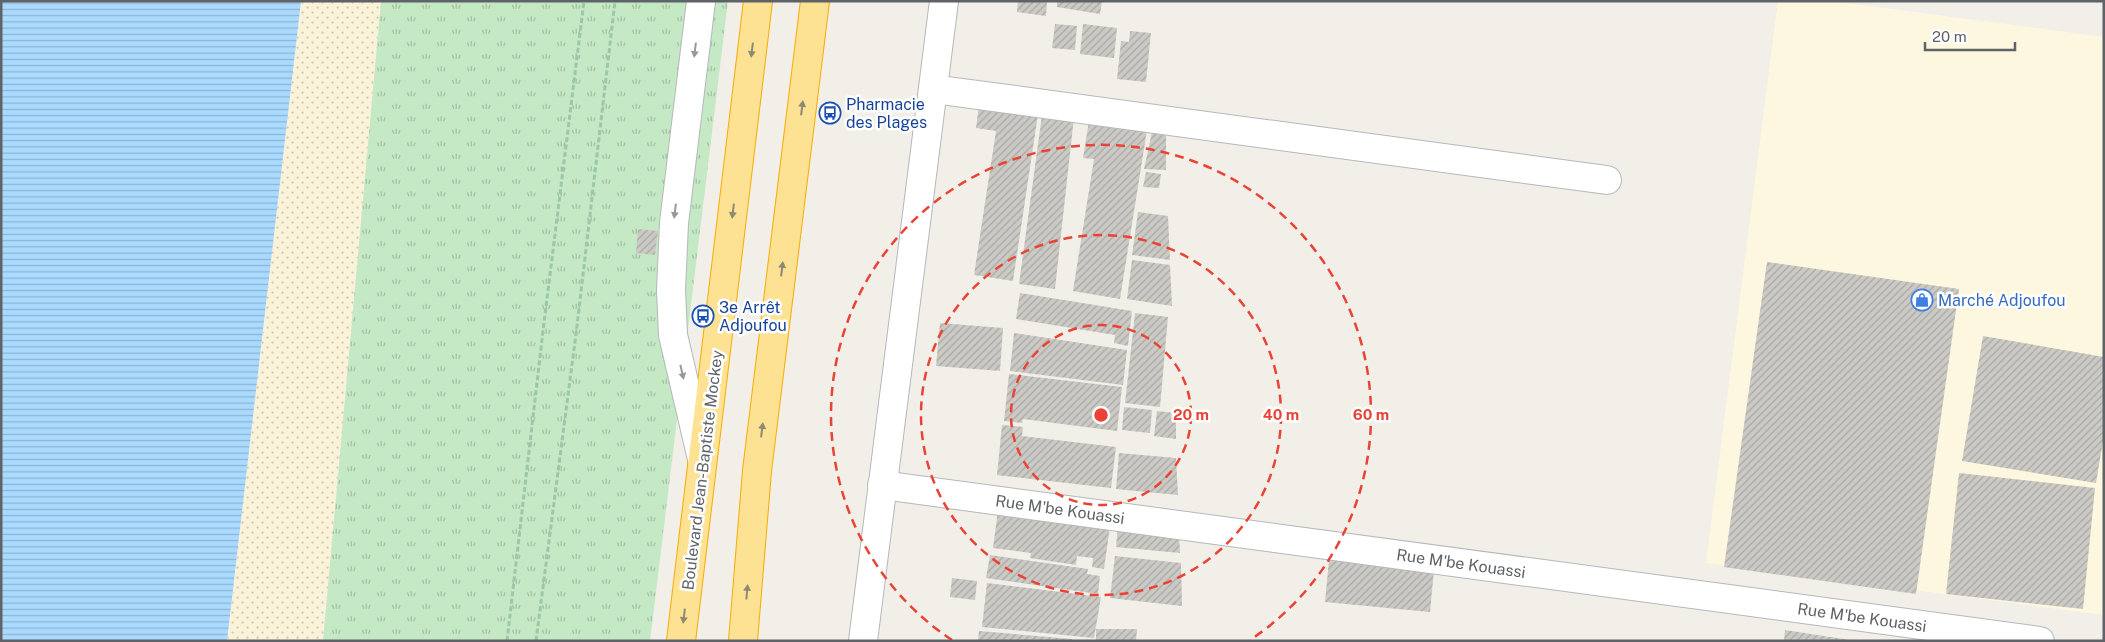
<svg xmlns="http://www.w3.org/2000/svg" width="2105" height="642" font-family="'Public Sans',sans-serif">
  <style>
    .commercial { fill: #fef7e0 }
    .sand { fill: url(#sand-dots) }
    .park { fill: url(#park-tufts) }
    .water { fill: url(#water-rules) }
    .building { fill: url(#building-hatch) }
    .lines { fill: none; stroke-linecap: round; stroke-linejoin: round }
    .minor-casing { stroke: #b5b8bc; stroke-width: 30 }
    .highway-casing { stroke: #f9ab00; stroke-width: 30 }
    .path { stroke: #9cc7a9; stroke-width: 3; stroke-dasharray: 5 2.5; stroke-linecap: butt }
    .minor { stroke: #fff; stroke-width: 28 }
    .highway { stroke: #fde293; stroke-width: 28 }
    .oneway { fill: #979a9d }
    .oneway2 { fill: #8e8975 }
    .ring { fill: none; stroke: #ea4335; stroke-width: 2.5; stroke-dasharray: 9 6 }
    .labels { text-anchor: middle; stroke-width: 5; stroke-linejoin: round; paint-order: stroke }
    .transit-label { font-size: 16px; fill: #164399; stroke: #fff; text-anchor: start }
    .shop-label { font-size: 16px; fill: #366cbe; stroke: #fff; text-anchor: start }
    .street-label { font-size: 16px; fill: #5f6368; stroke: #fff }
    .centre { fill: #ea4335; stroke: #fff; stroke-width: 2.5 }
    .ring-label { font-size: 15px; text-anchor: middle; font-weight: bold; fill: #ea4335; stroke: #fff; stroke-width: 5; stroke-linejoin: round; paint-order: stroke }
  </style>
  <defs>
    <pattern id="sand-dots" width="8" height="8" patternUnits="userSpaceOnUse" patternTransform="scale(1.25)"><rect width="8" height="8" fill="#fbf3d9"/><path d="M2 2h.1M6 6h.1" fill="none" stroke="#cec8b4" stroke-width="1.8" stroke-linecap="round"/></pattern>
    <pattern id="park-tufts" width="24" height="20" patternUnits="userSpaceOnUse" patternTransform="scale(1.25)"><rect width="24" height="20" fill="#c5e8c5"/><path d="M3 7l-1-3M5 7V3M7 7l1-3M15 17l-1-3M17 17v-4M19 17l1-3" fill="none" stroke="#a3c0a4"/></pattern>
    <pattern id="water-rules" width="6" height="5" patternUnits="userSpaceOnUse" patternTransform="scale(1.25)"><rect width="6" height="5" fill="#aadaff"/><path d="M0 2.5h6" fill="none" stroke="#8eb4d2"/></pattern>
    <pattern id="building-hatch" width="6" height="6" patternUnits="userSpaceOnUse" patternTransform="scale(1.25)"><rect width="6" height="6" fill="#cccac5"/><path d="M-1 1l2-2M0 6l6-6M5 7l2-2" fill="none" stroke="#a9a8a4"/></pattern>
  </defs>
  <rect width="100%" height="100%" fill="#f1efe8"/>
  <polygon class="commercial" points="1778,1 1831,1 2104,37 2104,615 1706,563"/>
  <polygon class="sand" points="301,1 381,1 323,641 227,641"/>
  <polygon class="park" points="381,1 728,1 650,641 323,641"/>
  <polygon class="water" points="1,1 301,1 227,641 1,641"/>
  <g class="building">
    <polygon points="1018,1 1047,1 1046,16 1017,12"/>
    <polygon points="1057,1 1102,1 1100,14 1057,7"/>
    <polygon points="1055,24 1077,26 1075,50 1052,48"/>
    <polygon points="1083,24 1117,28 1114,58 1080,54"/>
    <polygon points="1130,31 1151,33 1146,82 1117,79 1121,41 1129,42"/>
    <polygon points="979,105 1038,114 1013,281 974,275 996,131 976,128"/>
    <polygon points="1042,115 1074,117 1055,289 1019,284"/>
    <polygon points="1089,121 1147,130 1120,299 1073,291 1094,159 1083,158"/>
    <polygon points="1152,132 1166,134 1166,170 1144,169"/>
    <polygon points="1146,172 1161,174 1159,188 1143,187"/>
    <polygon points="1138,212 1168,216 1170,260 1132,255"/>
    <polygon points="638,229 658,231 655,255 636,253"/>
    <polygon points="1132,260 1170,265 1172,306 1127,299"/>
    <polygon points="1767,262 1959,289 1916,594 1724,567"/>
    <polygon points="1020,293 1132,311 1128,346 1114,343 1115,335 1016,319"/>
    <polygon points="1135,313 1168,317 1160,407 1125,403"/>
    <polygon points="940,323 1003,328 1000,371 936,366"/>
    <polygon points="1014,333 1127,350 1123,385 1010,371"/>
    <polygon points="1983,336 2104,357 2104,435 2096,483 1962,461"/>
    <polygon points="1009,374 1122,387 1117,431 1023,419 1022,423 1004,421"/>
    <polygon points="1124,407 1152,410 1150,433 1122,430"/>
    <polygon points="1157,411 1176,413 1176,439 1154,436"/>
    <polygon points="1002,425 1023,427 1022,436 1116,447 1111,488 997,475"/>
    <polygon points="1119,453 1176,458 1178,495 1116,489"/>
    <polygon points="1959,473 2095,488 2083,609 1946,594"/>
    <polygon points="998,510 1110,526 1104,569 1092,567 1093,558 1077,556 1076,565 1030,558 1031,553 993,548"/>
    <polygon points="1118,526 1179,534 1180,553 1116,547"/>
    <polygon points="990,555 1088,569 1087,574 1100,576 1098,594 986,578"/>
    <polygon points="1115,556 1181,563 1182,606 1110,598"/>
    <polygon points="1329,560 1434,570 1430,612 1325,602"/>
    <polygon points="952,578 977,581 975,600 950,597"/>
    <polygon points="987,583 1101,597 1094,638 982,627"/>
    <polygon points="1096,629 1137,629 1136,641 1096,641"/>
    <polygon points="1785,630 1850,640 1850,641 1784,641"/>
    <polygon points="979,631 1072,639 1072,641 978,641"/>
  </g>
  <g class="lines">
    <g class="minor-casing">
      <g id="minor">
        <polyline points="701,1 674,223 671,290 673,335 702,459"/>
        <polyline points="933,89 1607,180"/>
        <polyline points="882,485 2040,641"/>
        <polyline points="863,641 944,1"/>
      </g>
    </g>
    <g class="highway-casing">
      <g id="highway">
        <polyline points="681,641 758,1"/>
        <polyline points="743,641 757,471 815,1"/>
      </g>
    </g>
    <g class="path">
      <polyline points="507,641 543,331 584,1"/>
      <polyline points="536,641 577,326 615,1"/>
    </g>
    <use href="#minor" class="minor"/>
    <use href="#highway" class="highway"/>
  </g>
  <defs><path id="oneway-solid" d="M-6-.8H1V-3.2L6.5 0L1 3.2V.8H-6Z" transform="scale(1.25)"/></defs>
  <g class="oneway">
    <use href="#oneway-solid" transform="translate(695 50) rotate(97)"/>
    <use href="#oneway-solid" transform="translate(675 211) rotate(97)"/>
    <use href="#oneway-solid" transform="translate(682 372) rotate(77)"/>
  </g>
  <g class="oneway2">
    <use href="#oneway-solid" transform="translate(752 50) rotate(97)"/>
    <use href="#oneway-solid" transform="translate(802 108) rotate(-83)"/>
    <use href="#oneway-solid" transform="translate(733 211) rotate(97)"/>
    <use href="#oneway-solid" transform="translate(782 269) rotate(-83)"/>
    <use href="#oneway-solid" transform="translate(762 430) rotate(-83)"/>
    <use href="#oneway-solid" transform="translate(747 592) rotate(-85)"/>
    <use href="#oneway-solid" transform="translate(684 616) rotate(97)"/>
  </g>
  <g class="ring">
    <circle cx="1101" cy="415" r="90"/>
    <circle cx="1101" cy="415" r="180"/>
    <path d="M952 640A270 270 0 1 1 1250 640"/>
  </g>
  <defs>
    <g id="bus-ring" transform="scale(1.125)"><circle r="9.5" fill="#fff" stroke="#1a4fb4" stroke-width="1.5"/><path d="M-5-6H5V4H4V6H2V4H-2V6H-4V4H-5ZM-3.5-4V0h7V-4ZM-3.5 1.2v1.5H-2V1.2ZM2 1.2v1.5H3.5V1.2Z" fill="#1a4fb4"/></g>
    <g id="shop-ring" transform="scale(1.125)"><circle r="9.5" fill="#fff" stroke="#3f7fe0" stroke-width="1.5"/><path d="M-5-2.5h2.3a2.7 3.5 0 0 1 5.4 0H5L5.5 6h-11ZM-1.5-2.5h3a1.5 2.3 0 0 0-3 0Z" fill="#3f7fe0"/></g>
  </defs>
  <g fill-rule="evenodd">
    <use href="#bus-ring" x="830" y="113"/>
    <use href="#shop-ring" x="1922" y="300"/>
    <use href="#bus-ring" x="703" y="316"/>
  </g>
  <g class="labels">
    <g class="transit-label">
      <text x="846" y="110">Pharmacie<tspan x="846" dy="18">des Plages</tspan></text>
      <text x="719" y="313">3e Arrêt<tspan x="719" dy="18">Adjoufou</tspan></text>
    </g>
    <g class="shop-label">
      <text x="1938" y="306">Marché Adjoufou</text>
    </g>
    <g class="street-label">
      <text transform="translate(702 470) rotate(-83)" y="6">Boulevard Jean-Baptiste Mockey</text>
      <text transform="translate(1060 509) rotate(8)" y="6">Rue M'be Kouassi</text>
      <text transform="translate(1461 563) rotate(8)" y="6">Rue M'be Kouassi</text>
      <text transform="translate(1862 617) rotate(8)" y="6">Rue M'be Kouassi</text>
    </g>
  </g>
  <circle cx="1101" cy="415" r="8" class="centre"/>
  <g class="ring-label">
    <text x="1191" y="420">20 m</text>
    <text x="1281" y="420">40 m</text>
    <text x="1371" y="420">60 m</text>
  </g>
  <rect width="2105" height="642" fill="none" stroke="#5f6368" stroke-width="5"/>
  <path d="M1925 42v8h90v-8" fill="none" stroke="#5f6368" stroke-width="2.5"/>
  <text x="1932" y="42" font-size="15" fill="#5f6368" stroke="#ffffff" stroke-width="4" paint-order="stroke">20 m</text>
</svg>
